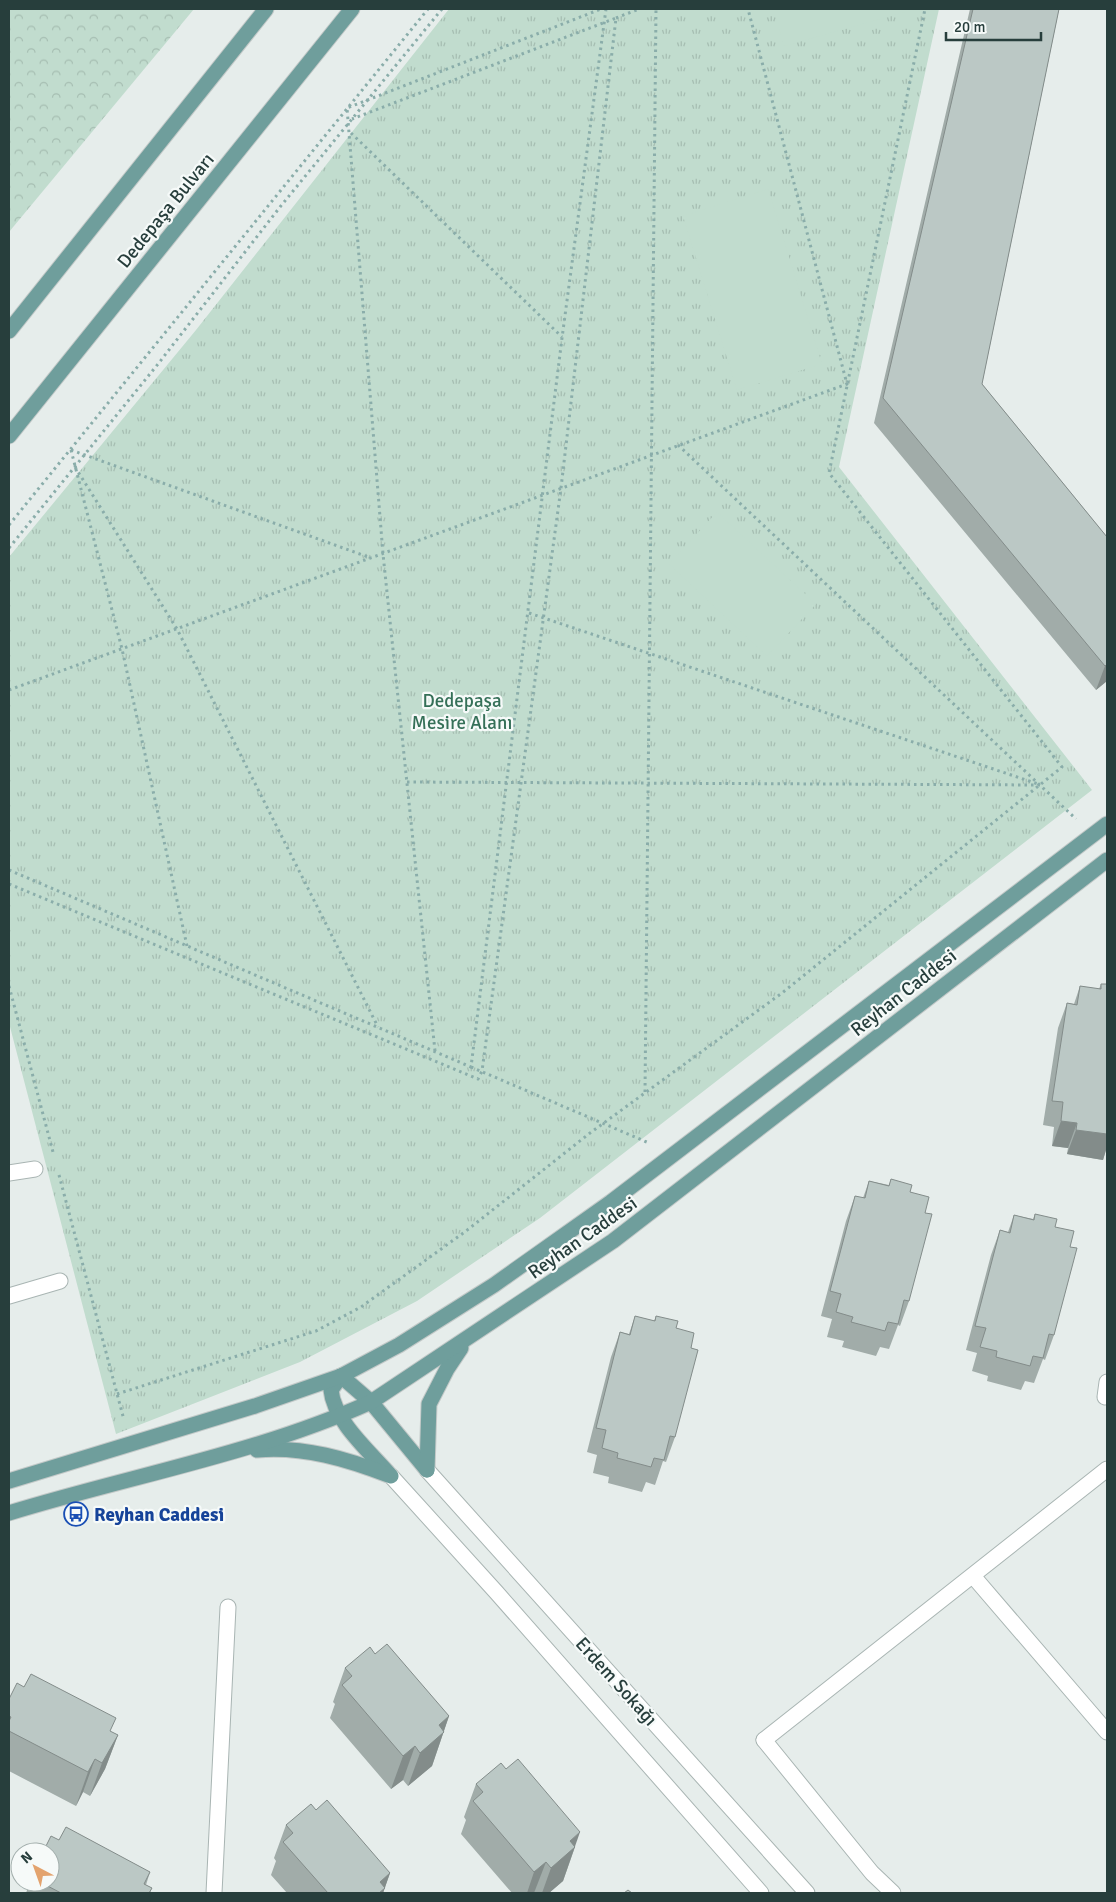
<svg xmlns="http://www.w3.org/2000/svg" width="1116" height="1902" font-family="Signika,sans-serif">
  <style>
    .forest { fill: url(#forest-crowns) }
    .park { fill: url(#park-tufts) }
    .pitch { fill: #c1dcce }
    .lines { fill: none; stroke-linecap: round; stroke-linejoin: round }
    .service-casing { stroke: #a9b5b3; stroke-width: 17 }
    .minor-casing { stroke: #a9b5b3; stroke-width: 17 }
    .primary-casing { stroke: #c3c9c8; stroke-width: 17 }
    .path { stroke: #8aadaa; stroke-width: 3; stroke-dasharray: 2.5 4; stroke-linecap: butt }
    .service { stroke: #fff; stroke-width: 15 }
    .minor { stroke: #fff; stroke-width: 15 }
    .primary { stroke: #6f9e9c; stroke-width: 15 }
    .wall { fill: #a1aca9 }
    .shaded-wall { fill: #838c8a }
    .building { fill: #bbc8c5; stroke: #838c8a }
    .labels { text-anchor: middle; stroke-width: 4.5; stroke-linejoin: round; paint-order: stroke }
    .street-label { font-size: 19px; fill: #273e3c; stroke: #f6faf9 }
    .park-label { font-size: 19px; fill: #357058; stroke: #f6faf9 }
    .transit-label { font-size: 19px; font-weight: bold; fill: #164399; stroke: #f6faf9; text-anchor: start }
  </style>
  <defs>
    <pattern id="forest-crowns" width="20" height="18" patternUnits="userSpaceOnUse" patternTransform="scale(1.25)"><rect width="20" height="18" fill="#c1dcce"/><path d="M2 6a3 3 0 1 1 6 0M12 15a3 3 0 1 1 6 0" fill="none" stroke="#a6beb2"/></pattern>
    <pattern id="park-tufts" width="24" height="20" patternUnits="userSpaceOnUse" patternTransform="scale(1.25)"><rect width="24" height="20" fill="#c1dcce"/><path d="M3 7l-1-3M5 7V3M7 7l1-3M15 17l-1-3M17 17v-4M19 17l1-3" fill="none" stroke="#a6beb2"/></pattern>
  </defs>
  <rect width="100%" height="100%" fill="#e6edeb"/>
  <polygon class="forest" points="9,9 194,9 9,232"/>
  <polygon class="park" points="449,9 939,9 839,467 1092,790 540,1218 417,1301 300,1362 116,1434 9,1023 9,557 196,330"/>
  <g class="pitch">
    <polygon points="774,9 904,9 905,12 784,46"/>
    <polygon points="768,189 822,364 737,390 683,216"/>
    <polygon points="717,512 816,604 767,656 669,564"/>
  </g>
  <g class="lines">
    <g class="service-casing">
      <g id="service">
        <polyline points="9,1173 35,1169"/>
        <polyline points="9,1296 60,1281"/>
        <polyline points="1105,1397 1107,1382"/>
        <polyline points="973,1576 1107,1732"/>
        <polyline points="764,1740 1107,1469"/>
        <polyline points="214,1893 228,1607"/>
      </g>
    </g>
    <g class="minor-casing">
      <g id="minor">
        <polyline points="427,1470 807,1893"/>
        <polyline points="391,1476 497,1593 761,1893"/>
        <polyline points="764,1740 872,1873 893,1893"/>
      </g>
    </g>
    <g class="primary-casing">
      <g id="primary">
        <polyline points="9,331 266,9"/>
        <polyline points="9,436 352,9"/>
        <polyline points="341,1376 371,1402 427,1470"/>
        <path d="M341,1376L331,1390C334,1421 369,1451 389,1474"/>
        <path d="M257,1450C304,1446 347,1459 391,1476"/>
        <polyline points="427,1470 429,1404 447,1369 461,1348"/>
        <polyline points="9,1481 255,1406 341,1376 399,1345 494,1285 611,1202 1107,824"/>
        <path d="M9,1513C129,1476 256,1454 371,1402L613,1241L1107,860"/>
      </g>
    </g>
    <g class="path">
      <polyline points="616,18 639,9"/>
      <polyline points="351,133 562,337"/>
      <polyline points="678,445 1076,819"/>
      <polyline points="71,450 122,649 187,946"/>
      <polyline points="71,450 371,558"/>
      <polyline points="75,467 177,629 378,1027"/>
      <polyline points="9,525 428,9"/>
      <polyline points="9,548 158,364 280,207 442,9"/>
      <polyline points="529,613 1038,784"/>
      <polyline points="9,690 847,384 748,9"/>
      <polyline points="407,782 1040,785"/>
      <polyline points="9,870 471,1067 562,338 606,9"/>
      <polyline points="9,884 478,1079 482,1071 561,488 616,18 352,119"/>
      <polyline points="9,986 53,1152"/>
      <polyline points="435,1051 383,554 347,108 601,9"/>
      <polyline points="471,1067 649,1143"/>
      <polyline points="645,1092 656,9"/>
      <polyline points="59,1175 124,1420"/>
      <polyline points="117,1394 316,1331 361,1307 466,1231 590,1133 782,993 1062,767 829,473 925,9"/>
    </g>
    <use href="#service" class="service"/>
    <use href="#minor" class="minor"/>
    <use href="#primary" class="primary"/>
  </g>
  <g class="wall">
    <polygon points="970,9 1059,9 982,384 1107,537 1107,681 1096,690 874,423"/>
    <polygon points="1101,984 1106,1150 1103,1160 1067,1154 1068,1148 1052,1146 1054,1127 1043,1125 1058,1028 1067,1003 1074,1004 1080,986 1099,989"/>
    <polygon points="891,1179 910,1192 925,1213 909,1301 900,1326 898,1325 889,1349 880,1347 876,1356 842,1347 844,1341 827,1337 832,1319 821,1316 846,1221 855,1196 863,1198 869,1181 889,1185"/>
    <polygon points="1035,1214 1055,1227 1070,1247 1054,1335 1045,1360 1043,1359 1034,1383 1025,1381 1021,1390 987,1381 988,1376 972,1371 977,1353 966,1350 991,1255 1000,1230 1008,1232 1014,1215 1033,1219"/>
    <polygon points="635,1316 654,1321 656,1316 676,1328 691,1348 675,1437 666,1462 663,1461 655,1485 646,1482 642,1492 608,1483 609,1477 593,1473 597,1455 587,1452 611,1357 620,1332 629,1334"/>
    <polygon points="375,1654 449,1716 432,1766 408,1786 403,1780 391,1789 330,1718 335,1704 333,1702 345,1668"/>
    <polygon points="9,1699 111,1732 118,1735 105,1769 90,1796 83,1792 76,1806 9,1771"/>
    <polygon points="476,1784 575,1847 563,1881 549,1893 512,1893 461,1834 466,1820 464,1817"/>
    <polygon points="316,1810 390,1873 383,1893 287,1893 271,1875 276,1861 274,1858 286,1825"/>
    <polygon points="59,1840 150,1872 146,1885 152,1888 150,1893 26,1893 30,1882 50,1882"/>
  </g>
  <g class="shaded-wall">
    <polygon points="1107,664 1107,681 1096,690 1105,666"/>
    <polygon points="1061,1121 1077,1123 1068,1148 1052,1146"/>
    <polygon points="1076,1130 1107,1134 1107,1150 1106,1150 1103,1160 1067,1154"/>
    <polygon points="449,1716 432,1766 408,1786 420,1753 439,1725"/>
    <polygon points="118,1735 105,1769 90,1796 102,1763"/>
    <polygon points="415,1746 403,1780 391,1789 403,1756"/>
    <polygon points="95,1759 83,1792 76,1806 88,1772"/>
    <polygon points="580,1832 563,1881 549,1893 542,1893 551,1868 570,1841"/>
    <polygon points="546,1862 534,1893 527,1893 534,1872"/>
    <polygon points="390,1873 383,1893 375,1893 380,1882"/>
  </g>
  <g class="building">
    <polygon points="973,9 1059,9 982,384 1107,537 1107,664 1105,666 883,398"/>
    <polygon points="1101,984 1107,984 1107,1134 1076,1130 1077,1123 1061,1121 1063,1102 1052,1101 1067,1003 1077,1005 1080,986 1101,989"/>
    <polygon points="891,1179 912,1185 910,1192 929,1197 925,1213 932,1214 909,1301 904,1300 898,1324 888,1322 885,1331 851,1322 853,1317 836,1312 841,1294 830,1291 855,1196 865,1198 869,1181 889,1186"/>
    <polygon points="1035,1214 1057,1219 1055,1227 1074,1231 1070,1247 1077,1248 1054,1335 1049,1334 1043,1358 1033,1356 1030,1366 996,1357 997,1351 980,1347 986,1328 975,1326 1000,1230 1010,1233 1014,1215 1034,1220"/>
    <polygon points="635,1316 655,1321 656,1316 678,1321 676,1328 694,1333 691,1348 698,1350 675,1437 670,1436 664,1460 654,1458 651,1467 617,1458 618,1453 602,1448 606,1430 596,1428 620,1332 630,1335"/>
    <polygon points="387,1644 449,1716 439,1725 444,1732 420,1753 415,1746 403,1756 342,1685 352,1676 345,1668 370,1647 375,1654"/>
    <polygon points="31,1674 116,1718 110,1731 118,1735 102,1763 95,1759 88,1772 9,1731 9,1721 11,1717 9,1716 9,1699 17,1683 24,1687"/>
    <polygon points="518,1759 580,1832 570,1841 575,1847 551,1868 546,1862 534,1872 473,1801 483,1792 476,1784 501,1763 506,1769"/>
    <polygon points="327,1800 390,1873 380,1882 385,1888 379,1893 328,1893 283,1842 293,1833 286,1825 311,1804 316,1810"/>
    <polygon points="66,1827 150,1872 144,1884 152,1888 149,1893 61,1893 40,1882 50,1882 50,1852 43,1852 51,1836 59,1840"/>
    <polygon points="628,1890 632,1893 624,1893"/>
  </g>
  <defs>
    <g id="bus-ring" transform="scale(1.25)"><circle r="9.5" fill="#f6faf9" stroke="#1a4fb4" stroke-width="1.5"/><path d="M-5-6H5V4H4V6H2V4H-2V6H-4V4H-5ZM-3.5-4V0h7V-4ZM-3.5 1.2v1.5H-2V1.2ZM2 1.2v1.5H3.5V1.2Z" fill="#1a4fb4"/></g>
  </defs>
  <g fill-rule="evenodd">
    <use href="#bus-ring" x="76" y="1514"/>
  </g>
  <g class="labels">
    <g class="street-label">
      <text transform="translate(165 210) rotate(-51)" y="7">Dedepaşa Bulvarı</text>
      <text transform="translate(903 992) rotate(-38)" y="7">Reyhan Caddesi</text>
      <text transform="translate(582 1237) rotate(-35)" y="7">Reyhan Caddesi</text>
      <text transform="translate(617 1681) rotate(48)" y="7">Erdem Sokağı</text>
    </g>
    <g class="park-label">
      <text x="462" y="707">Dedepaşa<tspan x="462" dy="22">Mesire Alanı</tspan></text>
    </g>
    <g class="transit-label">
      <text x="94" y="1521">Reyhan Caddesi</text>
    </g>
  </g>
  <rect width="1116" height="1902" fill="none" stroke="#273e3c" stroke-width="20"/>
  <g transform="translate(35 1867) rotate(319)"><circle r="24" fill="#f6faf9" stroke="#a3afad"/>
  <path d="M0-4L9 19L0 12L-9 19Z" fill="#e3a36e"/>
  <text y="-8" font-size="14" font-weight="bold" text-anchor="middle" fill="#273e3c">N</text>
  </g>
  <path d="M946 32v8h95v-8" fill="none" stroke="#273e3c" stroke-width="2.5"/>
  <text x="954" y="32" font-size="15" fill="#273e3c" stroke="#f6faf9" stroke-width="4" paint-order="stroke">20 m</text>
</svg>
